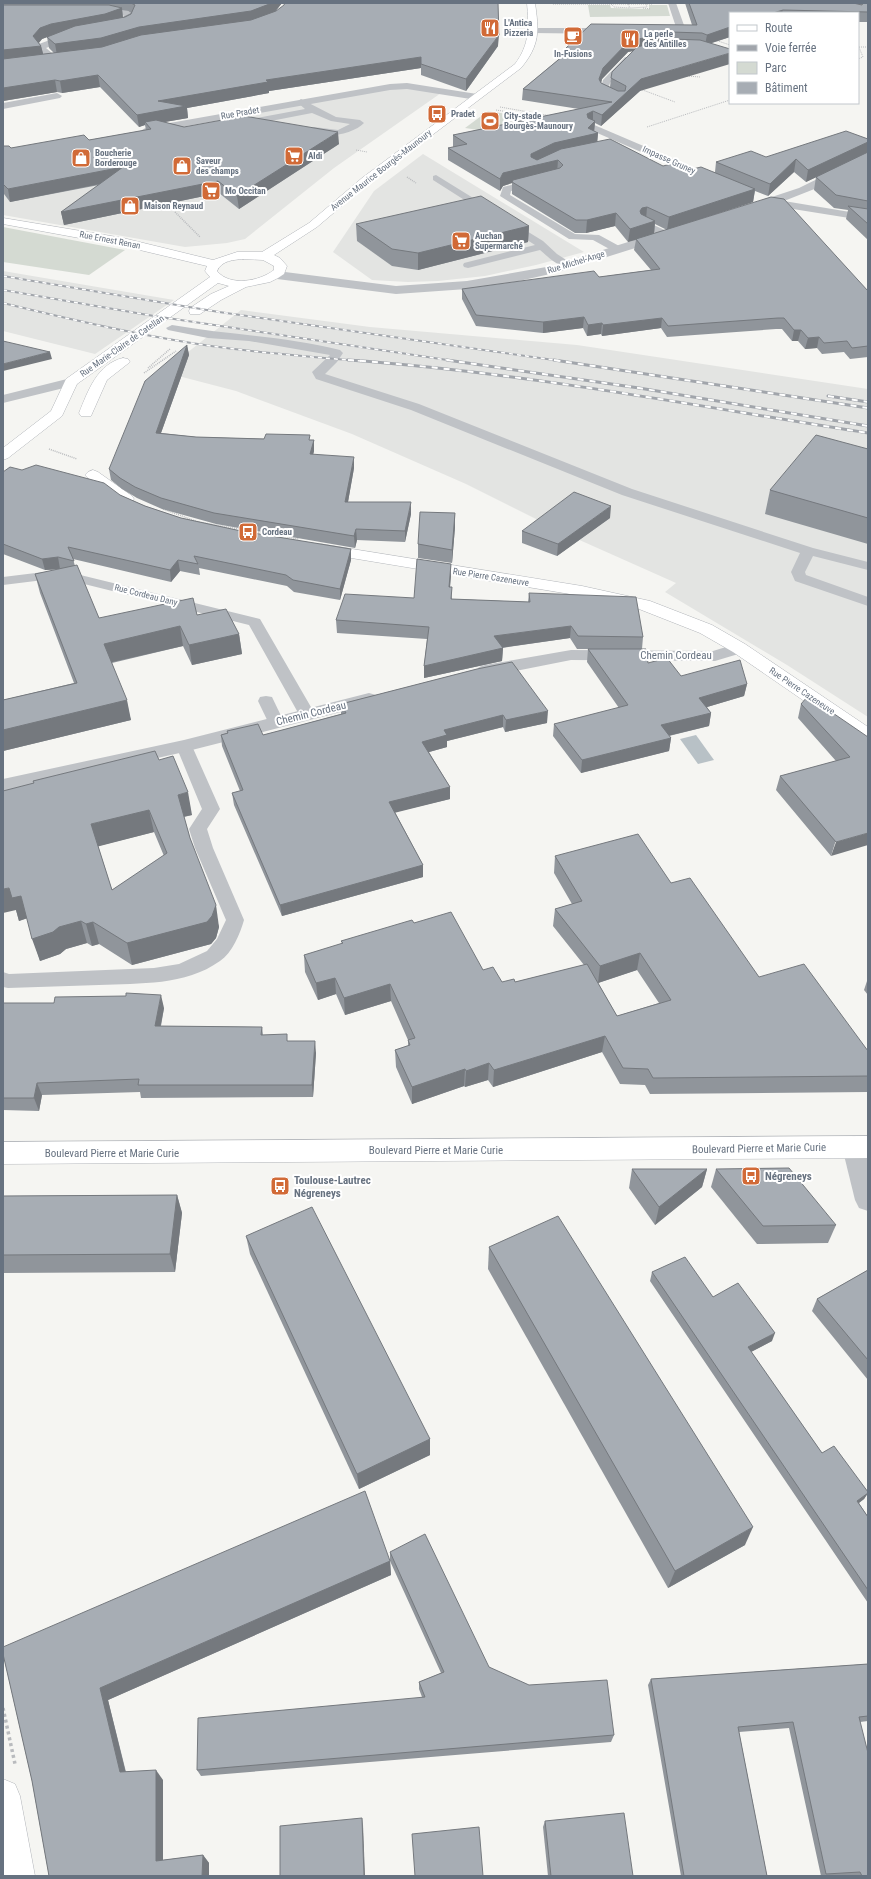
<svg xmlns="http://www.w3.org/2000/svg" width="871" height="1879" font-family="'Roboto Condensed',sans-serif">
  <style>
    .built { fill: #e3e4e2 }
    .green { fill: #d4dad2 }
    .water { fill: #b8c1c6 }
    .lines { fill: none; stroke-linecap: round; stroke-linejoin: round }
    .secondary-casing { stroke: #b2b5ba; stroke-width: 1 }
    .path-far2 { stroke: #b9bbbe; stroke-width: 1; stroke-dasharray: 1 1; stroke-linecap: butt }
    .path-far1 { stroke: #b9bbbe; stroke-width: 1.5; stroke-dasharray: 1 1; stroke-linecap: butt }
    .path { stroke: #b9bbbe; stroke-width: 3.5; stroke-dasharray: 3 3; stroke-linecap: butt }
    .lane { fill: #bfc2c6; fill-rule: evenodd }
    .street { fill: #bfc2c6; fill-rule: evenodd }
    .secondary { fill: #fff; fill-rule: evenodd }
    .rail-far1-casing { stroke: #a1a5ab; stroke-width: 2 }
    .rail-casing { stroke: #a1a5ab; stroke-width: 3 }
    .rail-far1 { stroke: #fff; stroke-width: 1.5; stroke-dasharray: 4; stroke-linecap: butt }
    .rail { stroke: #fff; stroke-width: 2; stroke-dasharray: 6; stroke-linecap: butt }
    .wall { fill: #90959b; fill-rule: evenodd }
    .shaded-wall { fill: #75797e }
    .building { fill: #a7adb4; stroke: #75797e; fill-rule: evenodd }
    .labels { text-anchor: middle; stroke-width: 4; stroke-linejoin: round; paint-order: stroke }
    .far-poi-label { font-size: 9px; font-weight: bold; fill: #677280; stroke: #fff; text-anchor: start }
    .far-street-label { font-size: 9px; fill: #677280; stroke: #fff }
    .street-label { font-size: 11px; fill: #677280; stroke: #fff }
    .poi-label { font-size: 11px; font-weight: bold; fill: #677280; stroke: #fff; text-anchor: start }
  </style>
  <rect width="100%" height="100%" fill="#f5f5f2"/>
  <g class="built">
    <polygon points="404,88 441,93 334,168 245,239 227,243 185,247 3,215 3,158 377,91"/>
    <polygon points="423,154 584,252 536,265 485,276 438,281 408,282 372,280 333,252 374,191"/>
    <polygon points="3,271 174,300 95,354 3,331"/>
    <polygon points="241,310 370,327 577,345 868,389 868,717 787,665 665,592 676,583 566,534 466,484 352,434 236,391 163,372"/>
  </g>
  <g class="green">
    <polygon points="588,5 610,5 611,8 649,9 649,5 667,5 670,16 590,17"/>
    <polygon points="488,111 514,115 492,132 465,128"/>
    <polygon points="3,227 125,250 89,275 3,262"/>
  </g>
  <polygon class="water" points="696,735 714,760 698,764 680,739"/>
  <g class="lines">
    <g class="secondary-casing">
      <g id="secondary">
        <path d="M527,3H535C539,31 540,45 521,68L370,182L317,227L274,255L280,258L287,266L284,274L278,278L270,282L246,287L221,300L200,314H190L189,311L190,308L211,294L229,286L218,283L77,384L62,416L8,458L3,460V448L51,411L66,379L210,277L205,271L207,266L123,246L3,224V218L123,238L213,260L237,252H262L309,223L362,178L515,64C530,44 529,27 527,3ZM243,259L263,260L274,266V270C260,281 230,287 217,271C222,260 234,260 243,259Z"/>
        <path d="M123,358L128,359L130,362L107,380L91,416H81L79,413C88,391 97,364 123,358Z"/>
        <polygon points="93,470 98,472 132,496 134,499 132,502 120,502 88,478 85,475 88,472"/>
        <polygon points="321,544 582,586 650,601 712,625 745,644 868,727 868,742 861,740 733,652 700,633 639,609 582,596 315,552 313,549 315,546"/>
        <polygon points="868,1136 868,1158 3,1164 3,1142"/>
        <polygon points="3,1779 15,1784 20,1796 35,1876 3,1876"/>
      </g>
    </g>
    <g class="path-far2">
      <polyline points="553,4 652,4"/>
      <polyline points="611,4 614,7 630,8"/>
      <polyline points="628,4 630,8 647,7 646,4"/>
      <polyline points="643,8 651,9"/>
      <polyline points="715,40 730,45"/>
      <polyline points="858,45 863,57 858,59"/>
      <polyline points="859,47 868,47"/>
      <polyline points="687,76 700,77"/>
      <polyline points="640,89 675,102"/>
      <polyline points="500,107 552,116"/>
      <polyline points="496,110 521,114"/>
      <polyline points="507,125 524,111"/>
      <polyline points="647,127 730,100"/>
      <polyline points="356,150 367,152"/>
    </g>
    <g class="path-far1">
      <polyline points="407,177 416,183"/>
      <polyline points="175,212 200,237"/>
      <polyline points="148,368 170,349"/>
      <polyline points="144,373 176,351"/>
      <polyline points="49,449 77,459"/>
      <polyline points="163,509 198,522 299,539"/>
    </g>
    <polyline class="path" points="3,1708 15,1764"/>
    <g class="lane">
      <polygon points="625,57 632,59 610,83 608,90 623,97 624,99 620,102 600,91 603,80"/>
      <path d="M301,99L336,117L360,120L364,123C354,134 321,141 310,130L314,127L338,130L350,124L331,121L312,113L240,127L236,124L240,121L305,109L297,102Z"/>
      <path d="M436,175L543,241L557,254L574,265L573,267C561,270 548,257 540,250L468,268L464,267L463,265L464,263L535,245L433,180V176Z"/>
      <polygon points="537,179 542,182 540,184 511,191 510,195 575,234 599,235 621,247 622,249 621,251 613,251 593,240 569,239 500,196 503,187"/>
      <polygon points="645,221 669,232 670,234 669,236 661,236 641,226 640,224 641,222"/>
      <path d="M172,325C228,335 285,336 340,350L343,353L337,362L325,374L419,404L632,489L813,548L868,562V570L813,556L805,572L806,575L868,597V606L795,581L791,572L800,553L622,495L411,410L316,379L312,372L330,355L249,341L208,338L168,330L166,328Z"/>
      <polygon points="60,570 260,619 315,714 313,718 307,719 301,718 249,625 60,578 3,585 3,577"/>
      <polygon points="266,696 272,697 284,722 282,726 276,727 270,726 258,701 260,697"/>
      <path d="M184,741L190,742L192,746L220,809L207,829L213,848L244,920C240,934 232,953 220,961C185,986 140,983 99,985C69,986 38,987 8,988L3,987V972L9,974L154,968L179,964L207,951L217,939L226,920L195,848L189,829L202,809L176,746L178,742Z"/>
    </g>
    <g class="street">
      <polygon points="668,3 676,3 685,28 671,34 653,33 653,29 676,27"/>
      <path d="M93,8C107,8 126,5 136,17L129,26L111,30L107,27L108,25L123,22L127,17L119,14L90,13V9Z"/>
      <polygon points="535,28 614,28 618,31 614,34 532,33 531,31"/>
      <polygon points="77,30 80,31 80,35 46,48 58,58 58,62 52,62 36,48 39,44"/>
      <polygon points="407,83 477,94 482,97 477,100 407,89 390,90 147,133 142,130 147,127 390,84"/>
      <polygon points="57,93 62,96 60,98 3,109 3,103"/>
      <polygon points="592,124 723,180 725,182 723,184 715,184 588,129 587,127"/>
      <polygon points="868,154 868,161 863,164 822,186 784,201 868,215 868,221 768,205 761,207 755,204 757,202 799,188"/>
      <polygon points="663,231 667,232 669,235 667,238 559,272 519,281 467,289 396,294 277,279 271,275 277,271 396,286 467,281 552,266"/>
      <polygon points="71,378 76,379 78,382 76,385 3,403 3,395"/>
      <polygon points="739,643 745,644 748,648 745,652 715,661 571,660 485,677 479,675 476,671 479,667 485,665 571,650 713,651"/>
      <polygon points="369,693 376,695 378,699 376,703 184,752 3,793 3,779 184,740"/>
      <polygon points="854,1136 863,1140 868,1153 868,1211 859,1208 855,1200 842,1147 845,1140"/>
    </g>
    <use href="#secondary" class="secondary"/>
    <g class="rail-far1-casing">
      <g id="rail-far1">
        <polyline points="3,276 219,312 561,361"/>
        <polyline points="3,290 154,316 454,361"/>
        <path d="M3,303C72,320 141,336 211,346C261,353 311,357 361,361"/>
      </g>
    </g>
    <g class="rail-casing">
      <g id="rail">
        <path d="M348,360C522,372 695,406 868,433"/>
        <polyline points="447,360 639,388 868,426"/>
        <polyline points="554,360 868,408"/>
        <polyline points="828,396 868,402"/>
      </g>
    </g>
    <use href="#rail-far1" class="rail-far1"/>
    <use href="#rail" class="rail"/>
  </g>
  <g class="wall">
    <path d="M3,3H282L275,12L498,46L466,91L421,75V68L269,91V93L187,108L188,118L164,122L184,127L339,144L239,209L219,193L64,225L61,212L99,185L10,202L4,194H3V146L11,148L89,140L146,130L145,125L139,127L100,87L62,93L57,92L3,101ZM122,10L128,11L131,13L123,17ZM47,37L49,48L54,53L43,54L41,46L39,43L42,39Z"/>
    <path d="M685,3H853L858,4L857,3H868V22H858V13H730V37L712,43L640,91L601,126L595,123L594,131L598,133L597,142L663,166L689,170L715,172L716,162L766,157L868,139V240L846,219L848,210L834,208L814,190L816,177L806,182L794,172L768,196L755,191L753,202L667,230L655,224L654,234L868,291V357L850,359L844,352L822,354L817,348L805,349L798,341H792L782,329H776L667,337L661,328L602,336L601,334L587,336L583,328L543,333L476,326L462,299V289L599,277L651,270L634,250L636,240L628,242L615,226L586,233H575L512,194V183L503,186L500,191L448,160V148L453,147V135L579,109L522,100L523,89L565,54L566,48L692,25ZM634,51L611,78L610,87L601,83L602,79L628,52Z"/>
    <polygon points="356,224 529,226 528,242 418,270 392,266 357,241"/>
    <polygon points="187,345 189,355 161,433 196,437 314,440 314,451 313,455 354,468 348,502 411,514 405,542 357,540 355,548 216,524 162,509 137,498 122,489 111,480 109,469"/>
    <polygon points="868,449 868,544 765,514 770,490"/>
    <polygon points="22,470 120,495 145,506 181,518 241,531 351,549 351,560 340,600 294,592 287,586 199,568 200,575 180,571 171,582 73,559 75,566 99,618 197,615 239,634 242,654 192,665 183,646 112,663 131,720 3,751 3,700 74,683 40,593 35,574 61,569 45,570 3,554 3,472"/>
    <polygon points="455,513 455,527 452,563 418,558 418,544"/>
    <polygon points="610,518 557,556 522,543 522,531"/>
    <polygon points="451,564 450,587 452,599 528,602 529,593 643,637 642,649 577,649 570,638 502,648 503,648 502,661 424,678 424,666 427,639 337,633 336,620 414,598"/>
    <polygon points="588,649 648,663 681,676 747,684 744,696 707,707 711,713 709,726 669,736 671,738 669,751 581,773 553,736 554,724 619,708 587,662"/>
    <polygon points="477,669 547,723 505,732 503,727 447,741 447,747 429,752 450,787 450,799 395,812 423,865 423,877 282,916 234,805 232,793 240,791 222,746 221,735 227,733 227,731 263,735 286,729 341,714 341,704"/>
    <polygon points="801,704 868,737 831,856 776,790 780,776 836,761 798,718"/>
    <path d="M159,760L192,815L184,817L190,838L219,927L216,938L211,944L132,965L99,944L92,946L87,943L66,949L60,954L40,961L27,918L19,921L16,910ZM154,832L164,856L112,890L98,846Z"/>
    <path d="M555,856L671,883L759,977L868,1051V1092L650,1094L645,1085L620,1084L602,1052L493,1087L488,1080L465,1087L464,1086L412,1104L396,1067L395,1050L408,1046V1040L391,1001L345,1015L336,994L318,1000L305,972L304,955L342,944L341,941L414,923L483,970L502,982H515L584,965L553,926L555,909L572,904L554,873ZM637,970L659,1003L617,1016L598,983Z"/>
    <polygon points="868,978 868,995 864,990"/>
    <polygon points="3,1003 164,1008 161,1026 262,1027 263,1035 288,1041 316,1053 313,1097 141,1098 140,1092 42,1095 39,1111 3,1110"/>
    <polygon points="632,1169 707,1169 702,1187 655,1225 629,1188"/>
    <polygon points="716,1169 836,1225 828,1243 757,1244 711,1187"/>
    <polygon points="177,1195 182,1213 175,1272 3,1273 3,1196"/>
    <polygon points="246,1236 430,1439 430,1455 359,1489 250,1254"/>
    <polygon points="489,1247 745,1545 668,1588 488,1269"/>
    <polygon points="868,1270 868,1380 812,1311 817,1299"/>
    <polygon points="652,1272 713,1297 772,1341 751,1352 822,1453 868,1492 868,1493 864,1499 859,1503 868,1517 868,1603 650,1281"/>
    <polygon points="390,1552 489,1667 614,1735 611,1742 201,1776 197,1770 422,1697 419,1689 419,1682 441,1673 390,1561 391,1575 108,1700 126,1772 163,1780 163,1860 203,1855 209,1863 209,1876 49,1876 32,1781 3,1654 390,1561"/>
    <polygon points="868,1664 868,1721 860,1722 868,1876 821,1876 789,1728 739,1732 767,1876 681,1876 648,1685 651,1679"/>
    <polygon points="545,1821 633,1876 548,1876 543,1827"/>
  </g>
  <g class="shaded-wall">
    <polygon points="272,3 282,3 273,14 252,22 103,50 57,55 55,44 139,27"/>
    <polygon points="122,8 123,19 107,25 53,35 42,39 36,46 41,46 44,57 3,61 3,50 33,36 40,28 51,24"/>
    <polygon points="783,10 782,13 773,13"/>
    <polygon points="730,27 730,37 705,45 707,35"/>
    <polygon points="671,32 670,43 628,52 602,79 599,91 599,79 603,68 629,41"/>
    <polygon points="499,35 498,46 466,91 466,79"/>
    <polygon points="730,53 730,64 640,91 601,126 602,115 641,79"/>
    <polygon points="421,57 421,68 269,91 269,93 187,108 188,118 148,125 145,122 145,125 139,127 137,115 158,101 266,80"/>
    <polygon points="98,75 100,87 62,93 60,81"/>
    <polygon points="55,80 57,92 3,101 3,88"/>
    <polygon points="593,111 593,123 586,126 587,114"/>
    <polygon points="595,121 594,133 598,133 597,145 530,167 531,154 554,143 588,128"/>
    <polygon points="338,132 339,144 239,209 237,196"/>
    <polygon points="868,142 868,153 806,182 808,170"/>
    <polygon points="796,159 794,172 768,196 770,184"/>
    <polygon points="558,160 557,173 512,182 512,183 503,186 500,191 500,179 503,173"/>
    <polygon points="123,167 125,179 10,202 8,189"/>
    <polygon points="218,181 219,193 64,225 61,212"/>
    <polygon points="755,189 753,202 667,230 669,217"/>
    <polygon points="647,207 646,220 641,221 640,211 642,208"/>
    <polygon points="616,213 615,226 586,233 587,220"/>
    <polygon points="655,221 654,234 628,242 630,229"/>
    <polygon points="529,226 528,242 418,270 418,253"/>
    <polygon points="584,317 583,328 543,333 543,322"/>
    <polygon points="662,318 661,328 602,336 603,325"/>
    <polygon points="602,323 601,334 587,336 588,325"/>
    <polygon points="794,330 801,330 798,341 792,341"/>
    <polygon points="819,337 817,348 805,349 808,338"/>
    <polygon points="187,345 189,355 157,444 156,433"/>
    <polygon points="50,352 52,359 3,371 3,364"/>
    <polygon points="314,440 314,451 310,465 310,454"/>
    <polygon points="354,457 354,468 346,513 345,502"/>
    <polygon points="411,502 411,514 405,542 405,531"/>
    <polygon points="611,506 610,518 557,556 558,544"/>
    <polygon points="455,513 455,527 452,563 452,550"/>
    <polygon points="356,529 357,540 355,548 354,536"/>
    <polygon points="351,549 351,560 340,600 340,589"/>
    <polygon points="58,557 60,569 45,570 42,559"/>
    <polygon points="178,560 180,571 171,582 170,570"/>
    <polygon points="451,564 451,576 449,599 449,587"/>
    <polygon points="180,626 183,646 108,663 104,644"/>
    <polygon points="571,626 570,638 493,649 494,636"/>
    <polygon points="239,634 242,654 192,665 189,645"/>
    <polygon points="503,648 502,661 424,678 424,666"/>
    <polygon points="747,684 744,696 697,710 699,698"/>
    <polygon points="127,700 131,720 3,751 3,730"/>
    <polygon points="548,711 547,723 505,732 506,720"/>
    <polygon points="711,713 709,726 659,738 661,725"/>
    <polygon points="503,715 503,727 447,741 447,747 422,754 422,742 444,730"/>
    <polygon points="671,738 669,751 581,773 582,760"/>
    <polygon points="450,787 450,799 390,814 389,802"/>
    <polygon points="188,792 192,815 182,817 178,795"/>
    <polygon points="149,810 154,832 96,847 91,824"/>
    <polygon points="868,833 868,845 831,856 836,842"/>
    <polygon points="423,865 423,877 282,916 280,905"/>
    <polygon points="9,888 21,896 28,918 19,921 16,910 3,913 3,889"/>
    <polygon points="216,905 219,927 216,938 211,944 132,965 127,943"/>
    <polygon points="81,921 87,943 66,949 60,954 40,961 32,939 59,927"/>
    <polygon points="93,922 99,944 92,946 86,924"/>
    <polygon points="640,953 637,970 598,983 600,966"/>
    <polygon points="335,978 336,994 318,1000 316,983"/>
    <polygon points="390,984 391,1001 345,1015 344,998"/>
    <polygon points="161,995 164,1008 158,1039 155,1026"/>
    <polygon points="605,1036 602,1052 493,1087 494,1070"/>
    <polygon points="315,1041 316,1053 313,1097 312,1085"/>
    <polygon points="489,1063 488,1080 465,1087 466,1071"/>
    <polygon points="465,1069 464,1086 412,1104 412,1087"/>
    <polygon points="37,1083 42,1095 39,1111 34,1098"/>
    <polygon points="707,1169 702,1187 655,1225 659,1207"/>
    <polygon points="177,1195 182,1213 175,1272 170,1254"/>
    <polygon points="775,1333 772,1341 745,1355 748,1347"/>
    <polygon points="430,1439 430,1455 359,1489 357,1474"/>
    <polygon points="868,1493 864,1499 852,1508 857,1501"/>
    <polygon points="753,1527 745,1545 668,1588 675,1571"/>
    <polygon points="390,1561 391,1575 108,1700 128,1782 120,1772 100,1688"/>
    <polygon points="156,1770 163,1780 163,1870 156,1861"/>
    <polygon points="362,1818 363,1825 365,1876 364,1876"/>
    <polygon points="203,1855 209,1863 209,1876 202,1876"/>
  </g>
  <g class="building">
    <polygon points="131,3 272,3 251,11 139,27 101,38 55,44 47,37 75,26 125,17 131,14 135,5"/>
    <polygon points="285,3 498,3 499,35 466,79 421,64 421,57 266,80 268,82 158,101 186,106 137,115 98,75 60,81 55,80 3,88 3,59 102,47 141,35 251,20 276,11 284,5"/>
    <polygon points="689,3 853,3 862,5 863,3 868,3 868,12 783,10 773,13 730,13 730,27 707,35 702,33 671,32 629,41 603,68 599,79 601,83 618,91 625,91 626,86 611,78 612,72 637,47 671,39 700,40 730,49 730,53 641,79 602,115 593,111 587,114 588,118 595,121 588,128 598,133 554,143 531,154 531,157 537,160 561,149 610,139 663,166 675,163 689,170 701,167 755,189 669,217 647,207 642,208 640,211 641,214 655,221 630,229 616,213 587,220 576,220 512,182 513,180 560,168 563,165 558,160 503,173 500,179 448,148 467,144 453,135 612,102 523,89 569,51 566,48 591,24 697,25"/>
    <polygon points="3,5 109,5 122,8 105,14 51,24 40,28 33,36 41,46 3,50"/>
    <polygon points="244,116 338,132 237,196 218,181 61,212 123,167 8,189 3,184 3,146 9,146 11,148 84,135 89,140 151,129 145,122 156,120 184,127"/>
    <polygon points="846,131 868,139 868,142 808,170 796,159 770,184 716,162 751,151 766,157"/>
    <polygon points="868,152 868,201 836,195 816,177"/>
    <polygon points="481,196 529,226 418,253 392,249 356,224"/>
    <polygon points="771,197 784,199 868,291 868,346 852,348 847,341 824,343 819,337 808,338 801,330 794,330 784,318 778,318 668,326 662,318 603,325 602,323 588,325 584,317 543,322 476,315 462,289 594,271 599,277 660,269 636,239"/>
    <polygon points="848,206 868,209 868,224"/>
    <polygon points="3,341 50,352 3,364"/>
    <polygon points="187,345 156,433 196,437 264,439 266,434 310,435 309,440 314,440 310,454 354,457 345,502 411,502 405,531 356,529 354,536 214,513 161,498 135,487 120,478 109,469 145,381"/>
    <polygon points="816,435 868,449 868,518 770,490"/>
    <polygon points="36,465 104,483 120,495 145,506 181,518 241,531 351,549 340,589 293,580 286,575 194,556 198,564 178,560 170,570 68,547 74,561 58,557 42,559 3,544 3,472 10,467 22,470"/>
    <polygon points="574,492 611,506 558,544 522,531"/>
    <polygon points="420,512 455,513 452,550 418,544"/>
    <polygon points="417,559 451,564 449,587 452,587 451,599 530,602 529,593 636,597 643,637 578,636 571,626 494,636 503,648 424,666 429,627 336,620 345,594 414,598"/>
    <polygon points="77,565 99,618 193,598 197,615 226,609 239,634 189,645 180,626 104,644 127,700 3,730 3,700 77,683 35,574"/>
    <polygon points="588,649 646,649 648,663 667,658 681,676 740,660 747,684 699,698 711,713 661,725 671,738 582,760 554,724 628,705"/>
    <polygon points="512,662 548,711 506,720 503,715 444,730 447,735 422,742 450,787 389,802 423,865 280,905 232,793 243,790 221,735 228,733 227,731 258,724 263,735 286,729 346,713 341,704 477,669"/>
    <polygon points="808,696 868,737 868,833 836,842 780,776 850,757 801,704"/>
    <path d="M155,751L159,760L173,756L188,792L178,795L190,838L216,905L212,916L207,922L127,943L93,922L86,924L81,921L59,927L53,932L32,939L21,896L12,898L9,888L3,889V791L34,783L33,781ZM149,810L167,853L112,890L91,824Z"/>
    <polygon points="638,834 671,883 690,878 759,977 804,964 868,1051 868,1076 653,1078 648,1069 623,1068 605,1036 494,1070 489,1063 466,1071 465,1069 412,1087 395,1050 410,1045 408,1040 415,1038 390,984 344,998 335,978 316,983 304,955 343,943 341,941 412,920 414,923 451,912 483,970 493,967 502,982 514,979 515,982 587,964 617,1016 671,1000 640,953 600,966 555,909 582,901 555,856"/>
    <polygon points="126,993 161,995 155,1026 262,1027 261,1035 287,1034 287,1041 315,1041 312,1085 138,1085 139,1079 37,1083 34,1098 3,1098 3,1003 54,1003 55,997 126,996"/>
    <polygon points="789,1168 836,1225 763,1226 716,1169"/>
    <polygon points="632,1169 707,1169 659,1207"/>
    <polygon points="177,1195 170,1254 3,1255 3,1196"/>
    <polygon points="312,1207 430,1439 357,1474 246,1236"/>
    <polygon points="558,1216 753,1527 675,1571 489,1247"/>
    <polygon points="685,1257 713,1297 738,1283 775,1333 748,1347 822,1453 834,1446 868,1492 868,1493 857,1501 868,1517 868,1590 652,1272"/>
    <polygon points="868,1270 868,1360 817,1299"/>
    <polygon points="365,1491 390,1561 100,1688 120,1772 156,1770 156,1861 203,1855 202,1876 49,1876 32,1781 3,1654 3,1647"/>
    <polygon points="425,1534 489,1667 529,1685 607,1680 614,1735 197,1770 198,1718 425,1697 419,1682 444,1672 390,1552"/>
    <polygon points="868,1664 868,1716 859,1717 868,1753 868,1876 862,1876 860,1872 826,1874 793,1722 738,1727 767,1876 684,1876 651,1679"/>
    <polygon points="624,1813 633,1876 551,1876 545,1821"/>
    <polygon points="362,1818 364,1876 280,1876 280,1826"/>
    <polygon points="479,1827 483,1876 415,1876 412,1834"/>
  </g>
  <defs>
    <g id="restaurant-square" transform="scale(1)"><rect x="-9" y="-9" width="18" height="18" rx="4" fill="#d16a37" stroke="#fff"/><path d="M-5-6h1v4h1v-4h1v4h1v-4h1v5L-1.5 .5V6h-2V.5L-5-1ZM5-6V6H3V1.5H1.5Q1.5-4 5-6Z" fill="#fff"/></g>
    <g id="cafe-square" transform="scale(1)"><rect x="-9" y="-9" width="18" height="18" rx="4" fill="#d16a37" stroke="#fff"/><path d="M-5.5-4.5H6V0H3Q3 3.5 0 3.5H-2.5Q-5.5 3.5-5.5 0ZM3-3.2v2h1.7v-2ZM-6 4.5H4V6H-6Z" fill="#fff"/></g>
    <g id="bus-square" transform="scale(1)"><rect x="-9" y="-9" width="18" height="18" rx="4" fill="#d16a37" stroke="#fff"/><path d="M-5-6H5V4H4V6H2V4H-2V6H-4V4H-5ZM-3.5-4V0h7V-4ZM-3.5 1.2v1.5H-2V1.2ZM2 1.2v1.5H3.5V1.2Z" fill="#fff"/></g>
    <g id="stadium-square" transform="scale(1)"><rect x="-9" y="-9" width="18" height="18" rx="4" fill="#d16a37" stroke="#fff"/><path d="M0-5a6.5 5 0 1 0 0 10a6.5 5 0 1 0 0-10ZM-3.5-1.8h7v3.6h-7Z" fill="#fff"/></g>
    <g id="supermarket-square" transform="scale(1)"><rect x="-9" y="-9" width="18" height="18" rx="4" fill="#d16a37" stroke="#fff"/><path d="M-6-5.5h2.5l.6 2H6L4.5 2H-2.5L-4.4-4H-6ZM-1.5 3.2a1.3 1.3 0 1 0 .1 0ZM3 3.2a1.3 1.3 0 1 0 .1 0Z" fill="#fff"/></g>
    <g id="shop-square" transform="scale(1)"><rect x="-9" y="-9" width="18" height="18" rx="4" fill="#d16a37" stroke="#fff"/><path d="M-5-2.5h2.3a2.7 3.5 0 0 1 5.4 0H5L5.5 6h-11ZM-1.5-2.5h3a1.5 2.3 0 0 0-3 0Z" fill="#fff"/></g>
  </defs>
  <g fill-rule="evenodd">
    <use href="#restaurant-square" x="490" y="28"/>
    <use href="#cafe-square" x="573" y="36"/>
    <use href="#restaurant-square" x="630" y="39"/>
    <use href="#bus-square" x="437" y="114"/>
    <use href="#stadium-square" x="490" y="121"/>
    <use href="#supermarket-square" x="294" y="156"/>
    <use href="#shop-square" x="81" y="158"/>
    <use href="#shop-square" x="182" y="166"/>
    <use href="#supermarket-square" x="211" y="191"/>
    <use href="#shop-square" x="130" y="206"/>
    <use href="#supermarket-square" x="461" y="241"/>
    <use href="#bus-square" x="248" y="532"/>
    <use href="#bus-square" x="751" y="1176"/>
    <use href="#bus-square" x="280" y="1186"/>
  </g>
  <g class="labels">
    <g class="far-poi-label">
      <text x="504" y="26">L'Antica<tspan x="504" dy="10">Pizzeria</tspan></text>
      <text x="644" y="37">La perle<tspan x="644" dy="10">des Antilles</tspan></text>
      <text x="573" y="57" text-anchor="middle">In-Fusions</text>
      <text x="451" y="117">Pradet</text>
      <text x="504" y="119">City-stade<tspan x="504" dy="10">Bourgès-Maunoury</tspan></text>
      <text x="95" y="156">Boucherie<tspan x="95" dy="10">Borderouge</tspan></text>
      <text x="308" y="159">Aldi</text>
      <text x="196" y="164">Saveur<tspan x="196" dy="10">des champs</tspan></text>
      <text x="225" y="194">Mo Occitan</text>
      <text x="144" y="209">Maison Reynaud</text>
      <text x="475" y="239">Auchan<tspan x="475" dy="10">Supermarché</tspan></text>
      <text x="262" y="535">Cordeau</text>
    </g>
    <g class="far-street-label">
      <text transform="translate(240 113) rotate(-10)" y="3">Rue Pradet</text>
      <text transform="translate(669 160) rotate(24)" y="3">Impasse Gruney</text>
      <text transform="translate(381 170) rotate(-38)" y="3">Avenue Maurice Bourgès-Maunoury</text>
      <text transform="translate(110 240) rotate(11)" y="3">Rue Ernest Renan</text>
      <text transform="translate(576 262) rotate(-17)" y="3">Rue Michel-Ange</text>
      <text transform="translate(122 346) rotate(-35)" y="3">Rue Marie-Claire de Catellan</text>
      <text transform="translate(491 577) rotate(9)" y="3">Rue Pierre Cazeneuve</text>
      <text transform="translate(146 595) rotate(14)" y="3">Rue Cordeau Dany</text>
      <text transform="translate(802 691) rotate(34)" y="3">Rue Pierre Cazeneuve</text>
    </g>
    <g class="street-label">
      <text x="676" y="659">Chemin Cordeau</text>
      <text transform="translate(311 713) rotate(-14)" y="4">Chemin Cordeau</text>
      <text transform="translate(759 1148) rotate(-1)" y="4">Boulevard Pierre et Marie Curie</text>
      <text x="436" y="1154">Boulevard Pierre et Marie Curie</text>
      <text x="112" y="1157">Boulevard Pierre et Marie Curie</text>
    </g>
    <g class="poi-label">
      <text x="765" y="1180">Négreneys</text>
      <text x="294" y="1184">Toulouse-Lautrec<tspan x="294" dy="13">Négreneys</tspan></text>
    </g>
  </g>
  <rect width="871" height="1879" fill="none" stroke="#677280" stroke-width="8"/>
  <rect x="729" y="12" width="130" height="92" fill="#ffffff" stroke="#c2c7cc"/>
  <rect x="737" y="25" width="20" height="6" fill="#ffffff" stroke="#c2c7cc"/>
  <text x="765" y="32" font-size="12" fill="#677280">Route</text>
  <rect x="737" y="45" width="20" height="6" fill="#a1a5ab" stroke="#c2c7cc"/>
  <text x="765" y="52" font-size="12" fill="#677280">Voie ferrée</text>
  <rect x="737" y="62" width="20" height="12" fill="#d4dad2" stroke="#c2c7cc"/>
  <text x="765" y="72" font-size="12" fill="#677280">Parc</text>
  <rect x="737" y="82" width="20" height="12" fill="#a7adb4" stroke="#c2c7cc"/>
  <text x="765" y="92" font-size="12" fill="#677280">Bâtiment</text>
</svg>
